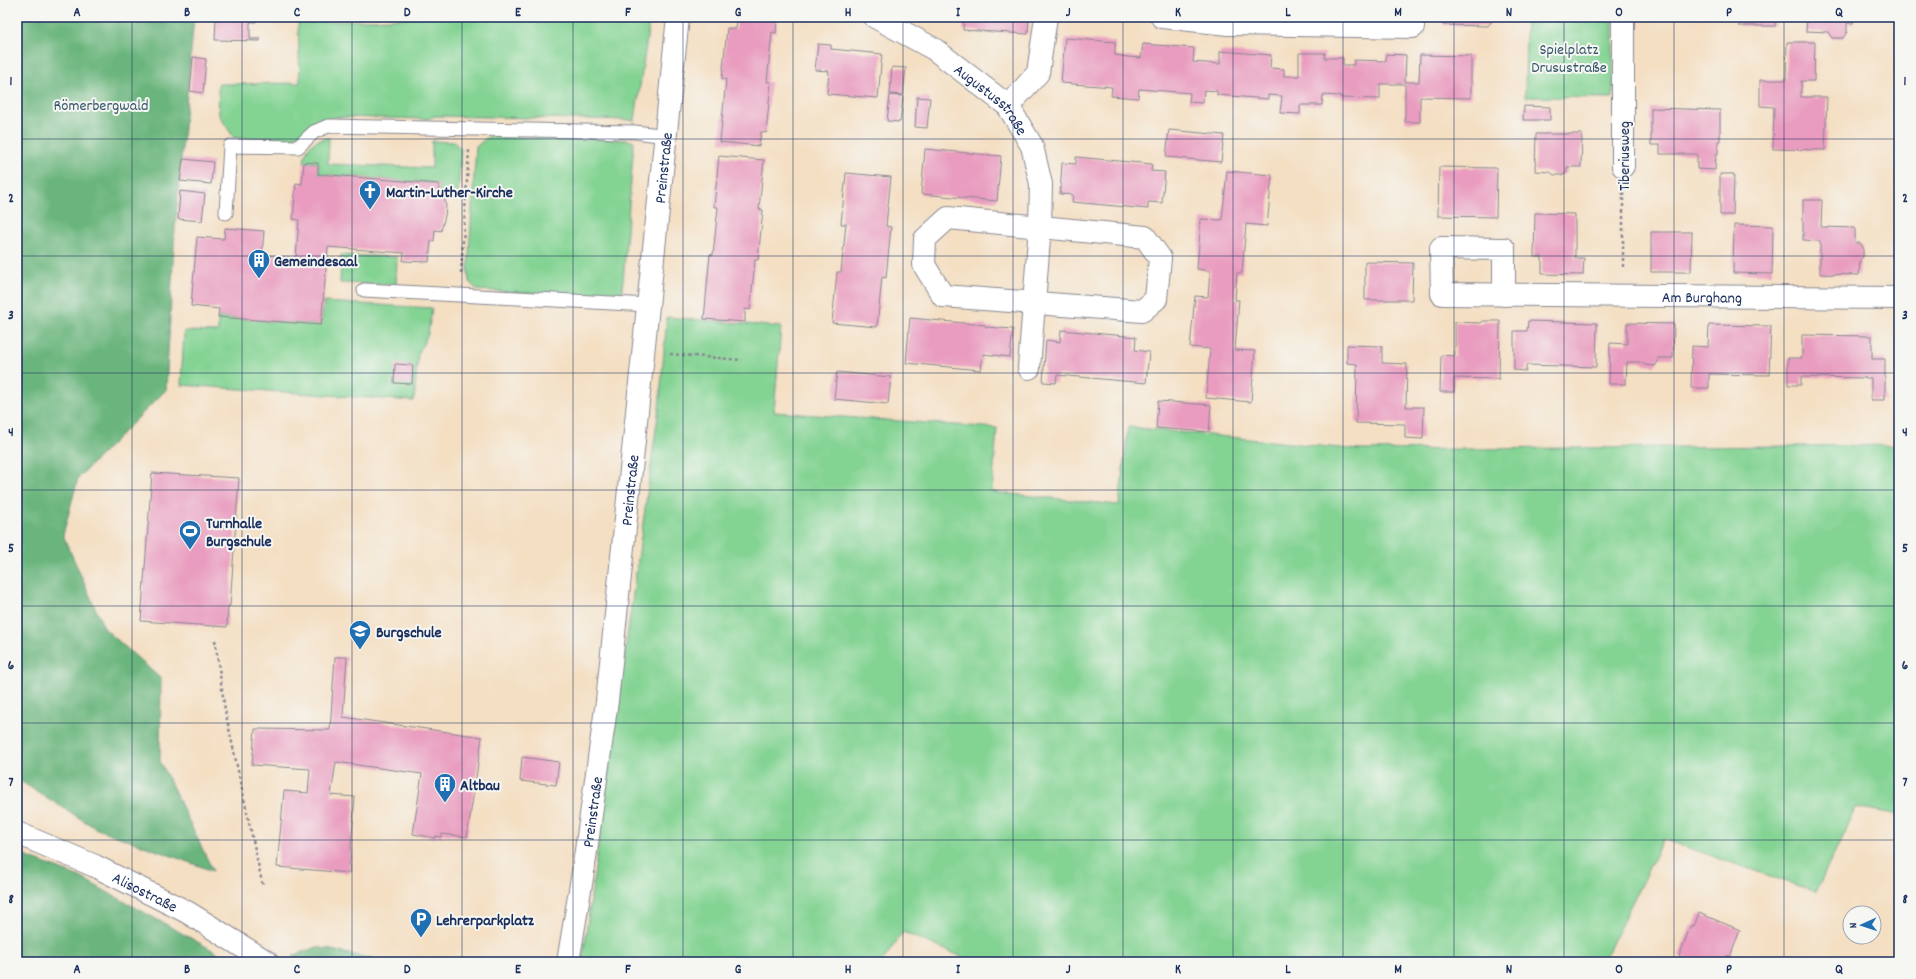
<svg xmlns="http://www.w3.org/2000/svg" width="1916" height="979" font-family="Dekko,sans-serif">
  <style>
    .green { fill: #83d393; stroke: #4f8178 }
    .forest { fill: #6ab57d; stroke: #42726e }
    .building { fill: #e99cbf }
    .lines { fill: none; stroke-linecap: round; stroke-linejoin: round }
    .lane-casing { stroke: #888790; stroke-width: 15 }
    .street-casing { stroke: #888790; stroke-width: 24 }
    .path { stroke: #888790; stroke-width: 2.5; stroke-dasharray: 3 3; stroke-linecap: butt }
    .lane { stroke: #fff; stroke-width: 13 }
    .street { stroke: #fff; stroke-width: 22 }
    .grid { fill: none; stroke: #1b2f5e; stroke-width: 1; stroke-opacity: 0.55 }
    .labels { text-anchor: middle; stroke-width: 4; stroke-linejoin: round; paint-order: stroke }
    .park-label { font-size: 16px; fill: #35586b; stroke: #f6f6f2 }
    .street-label { font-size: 16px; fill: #1b2f5e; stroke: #f6f6f2 }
    .poi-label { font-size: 16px; font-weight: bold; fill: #1b2f5e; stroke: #f6f6f2; text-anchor: start }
    .neatline { fill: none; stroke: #1b2f5e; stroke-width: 1.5 }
    .grid-label { font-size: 13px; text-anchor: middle; font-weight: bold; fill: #1b2f5e }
  </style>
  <rect width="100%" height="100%" fill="#f6f6f2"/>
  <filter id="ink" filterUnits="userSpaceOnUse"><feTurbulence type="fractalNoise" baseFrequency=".025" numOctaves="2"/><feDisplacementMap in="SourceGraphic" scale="8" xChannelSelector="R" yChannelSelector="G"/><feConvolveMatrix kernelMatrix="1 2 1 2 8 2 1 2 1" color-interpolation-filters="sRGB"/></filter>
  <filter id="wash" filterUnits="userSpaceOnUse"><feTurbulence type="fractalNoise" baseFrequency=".012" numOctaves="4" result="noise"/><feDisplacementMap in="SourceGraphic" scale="16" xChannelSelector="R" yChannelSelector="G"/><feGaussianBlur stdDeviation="0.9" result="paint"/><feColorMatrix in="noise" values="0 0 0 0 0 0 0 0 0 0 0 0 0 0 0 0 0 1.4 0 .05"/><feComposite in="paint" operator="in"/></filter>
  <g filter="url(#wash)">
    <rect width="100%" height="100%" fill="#f4dfc3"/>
    <g class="green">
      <polygon points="433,17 650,17 635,120 435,116 428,119 338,117 325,119 311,124 305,132 288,140 234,138 219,115 218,84 300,83 298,23"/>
      <polygon points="1526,17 1613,17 1613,98 1525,97"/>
      <polygon points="492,136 628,140 634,142 622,294 616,298 477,290 469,282 468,270 476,147 486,138"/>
      <path d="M329,138L328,164L432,168V141L454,142L461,149L458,195L438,194V184L318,174V163L304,162C305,147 314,139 329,138Z"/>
      <polygon points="341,255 397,257 396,285 340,283"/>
      <polygon points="324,302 432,308 428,334 418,354 414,401 181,385 184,331 218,332 218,317 321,325"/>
      <polygon points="667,317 781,327 774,412 997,428 992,492 1119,505 1128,427 1360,450 1899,445 1899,815 1856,807 1816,892 1663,839 1603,962 974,962 903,932 882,962 582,962 659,408"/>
    </g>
    <g class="forest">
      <polygon points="17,17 194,17 175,227 166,390 78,478 63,535 104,628 161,679 160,761 213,871 97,829 17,779"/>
      <polygon points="17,853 80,877 234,962 17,962"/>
      <polygon points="317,947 387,962 300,962 292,956"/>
    </g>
    <g id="blocks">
      <g class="building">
        <polygon points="216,17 256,17 256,22 250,22 250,39 260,39 260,41 215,40"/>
        <polygon points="737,17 777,19 776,33 772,32 767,82 771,82 766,133 761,132 759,146 720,142 726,79 722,79 727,28 736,29"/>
        <polygon points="964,17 1029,17 1028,34 963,30"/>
        <polygon points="1443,17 1492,17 1492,21 1488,26 1443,25"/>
        <rect x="1739" y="17" width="36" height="9"/>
        <polygon points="1807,17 1854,17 1853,23 1847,23 1847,32 1843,38 1832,38 1828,32 1806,31"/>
        <polygon points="1065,38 1115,42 1115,55 1128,57 1141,58 1143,44 1194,48 1193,62 1220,64 1220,51 1271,55 1270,68 1284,69 1284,76 1299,76 1299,53 1325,53 1324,58 1343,58 1343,65 1354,65 1354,60 1386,61 1386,54 1406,55 1405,82 1419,82 1420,55 1471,56 1471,98 1420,97 1420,122 1405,122 1405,84 1380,84 1380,99 1341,98 1341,96 1323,95 1322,105 1300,105 1300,114 1280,113 1282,96 1268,95 1268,99 1217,95 1217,91 1204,90 1203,103 1189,102 1190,93 1139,89 1138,98 1111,96 1112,87 1061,83"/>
        <polygon points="1787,42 1815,42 1814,81 1801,81 1801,97 1827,97 1825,150 1773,149 1774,107 1760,106 1760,80 1786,80"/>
        <polygon points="818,44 831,45 831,49 882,54 878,98 827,94 829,71 815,70"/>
        <polygon points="193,57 206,59 203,93 190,91"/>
        <polygon points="892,67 906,68 903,95 890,94"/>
        <polygon points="890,95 903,96 900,122 887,121"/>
        <polygon points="917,97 930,98 927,128 915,127"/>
        <polygon points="1524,106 1550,107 1550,120 1523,120"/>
        <polygon points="1651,108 1720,110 1720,141 1718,141 1718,154 1716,154 1715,170 1697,169 1697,154 1660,154 1660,145 1651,145"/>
        <polygon points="1169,130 1224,135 1221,162 1166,157"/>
        <polygon points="1536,134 1582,134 1581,167 1567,167 1567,172 1564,175 1554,175 1550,172 1535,171"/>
        <polygon points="925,149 1001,156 997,201 921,194"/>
        <polygon points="719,156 764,160 759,209 763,210 758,260 755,260 750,310 745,309 745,322 704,319 710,254 713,255 718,207 714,207"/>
        <polygon points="1076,157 1152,164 1151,171 1165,172 1162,203 1148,202 1148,209 1072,202 1073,195 1060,194 1062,163 1076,164"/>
        <polygon points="183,159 213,162 211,184 180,181"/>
        <polygon points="304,162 318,163 318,174 439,184 438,194 444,195 446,206 445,216 441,231 435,230 434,241 431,241 429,262 403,261 404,253 328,247 321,325 218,317 219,309 191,306 197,237 224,239 225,228 264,231 262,255 296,258 299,220 293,219 296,183 302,184"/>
        <polygon points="1439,167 1497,168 1496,217 1438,216"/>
        <polygon points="1227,171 1272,175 1267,226 1246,224 1242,273 1237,273 1236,286 1235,300 1239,300 1235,350 1255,351 1251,402 1206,398 1210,349 1190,347 1195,296 1208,297 1210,271 1197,269 1201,219 1222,220"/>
        <polygon points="846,173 891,177 886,226 891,227 886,278 882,277 877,327 832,323 837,272 841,272 846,224 841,224"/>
        <polygon points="1720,174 1734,174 1733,215 1720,215"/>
        <polygon points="180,191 205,194 202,221 178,219"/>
        <polygon points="1803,200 1822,200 1821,227 1855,228 1855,243 1860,243 1863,247 1863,257 1860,260 1859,275 1820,274 1820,241 1803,240"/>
        <polygon points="1535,213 1575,214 1575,258 1584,258 1583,275 1542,274 1542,257 1534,257"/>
        <polygon points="1734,225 1773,226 1772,274 1733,273"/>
        <polygon points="1651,232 1692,232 1691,272 1651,272"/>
        <polygon points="1365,262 1413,263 1412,300 1365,300"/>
        <polygon points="910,318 985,325 986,327 1013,329 1010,357 983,354 981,370 906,363"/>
        <polygon points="1483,321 1500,321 1499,379 1454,378 1454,392 1440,392 1441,355 1455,356 1455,322 1481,323"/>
        <polygon points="1528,321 1597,323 1596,367 1526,365 1526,371 1514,370 1514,331 1527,331"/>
        <polygon points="1627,323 1674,324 1673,358 1658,358 1658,362 1655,366 1645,365 1641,362 1627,362 1626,384 1609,384 1610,343 1627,344"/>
        <polygon points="1709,325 1771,326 1769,375 1709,374 1709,388 1691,388 1692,346 1708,347"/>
        <polygon points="1061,330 1136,337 1135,350 1149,352 1146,383 1057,375 1056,383 1043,382 1046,340 1060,342"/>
        <polygon points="1802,335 1872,336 1872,359 1885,359 1885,400 1871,400 1871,378 1801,377 1801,385 1788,385 1788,358 1802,358"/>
        <polygon points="1347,345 1382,346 1382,363 1407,364 1406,407 1424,407 1423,439 1405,438 1405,424 1356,423 1357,364 1347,363"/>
        <polygon points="395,364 413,365 412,384 394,383"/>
        <polygon points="837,372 891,377 888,404 834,399"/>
        <polygon points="1158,401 1211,405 1209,432 1156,428"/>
        <polygon points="152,473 239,478 230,606 228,606 227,627 141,621"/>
        <polygon points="335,657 347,657 343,717 482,737 467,837 442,834 441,837 436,836 435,838 413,834 422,774 336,762 331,795 355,797 349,873 277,867 284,791 308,793 310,769 252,765 255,729 330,730"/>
        <polygon points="522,757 559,762 556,785 520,781"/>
        <polygon points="1699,913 1740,930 1730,957 1727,955 1724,962 1694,962 1679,956 1691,925 1694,926"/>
      </g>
    </g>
  </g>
  <g filter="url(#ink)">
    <use href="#blocks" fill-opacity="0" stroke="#888790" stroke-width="1"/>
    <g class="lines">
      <g class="lane-casing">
        <g id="lane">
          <polyline points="226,213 230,146 298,147 314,132 328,126 635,132 667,136"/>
          <polyline points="364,290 649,305"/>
        </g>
      </g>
      <g class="street-casing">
        <g id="street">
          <path id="s1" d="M875,17L934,49L1008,106L1032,146L1041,184L1040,226L1029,368"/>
          <polyline points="1162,17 1228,24 1413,27 1413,17"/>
          <polyline points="1008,106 1038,73 1046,17"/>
          <polyline points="1623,166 1623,17"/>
          <polygon points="948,218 1145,237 1160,258 1156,299 1142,311 943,296 924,265 925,239"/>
          <path id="s2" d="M1504,295V249L1441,248L1442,294L1899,298"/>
          <path id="s3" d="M17,833L95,866L187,912L267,962"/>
          <path id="s4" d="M568,962L583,872L607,701L678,17"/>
        </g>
      </g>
      <g class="path">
        <polyline points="17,34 21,17"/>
        <polyline points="1623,192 1623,269"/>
        <polyline points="461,273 469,150"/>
        <polyline points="670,354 742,360"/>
        <polyline points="215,640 225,710 263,887"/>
      </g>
      <use href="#lane" class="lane"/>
      <use href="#street" class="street"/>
    </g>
  </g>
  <path class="grid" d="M132,17V962M242,17V962M352,17V962M462,17V962M573,17V962M683,17V962M793,17V962M903,17V962M1013,17V962M1123,17V962M1233,17V962M1343,17V962M1454,17V962M1564,17V962M1674,17V962M1784,17V962M17,139H1899M17,256H1899M17,373H1899M17,490H1899M17,606H1899M17,723H1899M17,840H1899"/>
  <defs>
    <g id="church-pin" transform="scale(1.15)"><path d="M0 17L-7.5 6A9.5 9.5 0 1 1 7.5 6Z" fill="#1f6fb2" stroke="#f6f6f2"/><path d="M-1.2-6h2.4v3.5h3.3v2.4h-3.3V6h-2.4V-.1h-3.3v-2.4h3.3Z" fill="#fff"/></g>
    <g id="building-pin" transform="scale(1.15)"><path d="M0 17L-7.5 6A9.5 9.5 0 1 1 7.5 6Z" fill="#1f6fb2" stroke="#f6f6f2"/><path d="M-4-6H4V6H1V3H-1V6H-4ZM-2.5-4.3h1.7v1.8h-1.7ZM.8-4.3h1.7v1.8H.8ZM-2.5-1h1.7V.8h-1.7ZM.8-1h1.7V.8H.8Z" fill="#fff"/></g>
    <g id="stadium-pin" transform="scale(1.15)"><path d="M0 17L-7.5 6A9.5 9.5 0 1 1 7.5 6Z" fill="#1f6fb2" stroke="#f6f6f2"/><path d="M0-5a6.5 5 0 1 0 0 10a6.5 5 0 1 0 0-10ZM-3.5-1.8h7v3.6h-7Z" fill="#fff"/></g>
    <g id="school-pin" transform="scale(1.15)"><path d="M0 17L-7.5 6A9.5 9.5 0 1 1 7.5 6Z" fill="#1f6fb2" stroke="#f6f6f2"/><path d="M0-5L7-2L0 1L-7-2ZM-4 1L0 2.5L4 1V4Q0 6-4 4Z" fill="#fff"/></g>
    <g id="parking-pin" transform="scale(1.15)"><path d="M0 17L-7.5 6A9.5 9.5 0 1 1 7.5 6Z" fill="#1f6fb2" stroke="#f6f6f2"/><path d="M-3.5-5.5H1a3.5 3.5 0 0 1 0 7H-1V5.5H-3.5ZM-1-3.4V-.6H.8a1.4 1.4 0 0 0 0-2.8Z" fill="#fff"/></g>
  </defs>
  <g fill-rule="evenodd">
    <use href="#church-pin" x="370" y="191"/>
    <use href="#building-pin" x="259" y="260"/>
    <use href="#stadium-pin" x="190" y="531"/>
    <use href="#school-pin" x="360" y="631"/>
    <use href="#building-pin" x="445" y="784"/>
    <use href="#parking-pin" x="421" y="919"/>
  </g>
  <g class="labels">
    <g class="park-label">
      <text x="1569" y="54">Spielplatz<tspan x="1569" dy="18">Drusustraße</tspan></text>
      <text x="101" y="110">Römerbergwald</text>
    </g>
    <g class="street-label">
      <text dy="6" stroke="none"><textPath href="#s1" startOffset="144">Augustusstraße</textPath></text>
      <text transform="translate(1623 156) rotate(-90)" y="6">Tiberiusweg</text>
      <text dy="6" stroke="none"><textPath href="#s4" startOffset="800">Preinstraße</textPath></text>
      <text dy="6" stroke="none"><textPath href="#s2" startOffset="415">Am Burghang</textPath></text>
      <text dy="6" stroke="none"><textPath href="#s4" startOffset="476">Preinstraße</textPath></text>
      <text dy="6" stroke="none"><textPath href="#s4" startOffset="152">Preinstraße</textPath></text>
      <text dy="6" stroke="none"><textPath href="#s3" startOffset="141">Alisostraße</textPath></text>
    </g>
    <g class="poi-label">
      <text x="386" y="197">Martin-Luther-Kirche</text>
      <text x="274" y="266">Gemeindesaal</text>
      <text x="206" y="528">Turnhalle<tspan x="206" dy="18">Burgschule</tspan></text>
      <text x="376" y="637">Burgschule</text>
      <text x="460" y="790">Altbau</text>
      <text x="436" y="925">Lehrerparkplatz</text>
    </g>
  </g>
  <rect width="1916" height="979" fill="none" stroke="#f6f6f2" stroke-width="44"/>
  <g transform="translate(1862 925) rotate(267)"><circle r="19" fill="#f6f6f2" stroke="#9ea6b7"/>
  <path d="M0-3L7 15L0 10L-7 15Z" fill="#1f6fb2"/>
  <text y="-6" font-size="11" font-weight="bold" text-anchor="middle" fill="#1b2f5e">N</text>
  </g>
  <rect x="22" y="22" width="1872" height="935" class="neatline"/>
  <g class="grid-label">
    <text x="77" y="16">A</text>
    <text x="187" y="16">B</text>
    <text x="297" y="16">C</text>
    <text x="407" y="16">D</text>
    <text x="518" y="16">E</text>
    <text x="628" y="16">F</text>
    <text x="738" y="16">G</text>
    <text x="848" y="16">H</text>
    <text x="958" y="16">I</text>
    <text x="1068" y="16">J</text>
    <text x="1178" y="16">K</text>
    <text x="1288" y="16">L</text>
    <text x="1398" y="16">M</text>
    <text x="1509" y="16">N</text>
    <text x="1619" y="16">O</text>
    <text x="1729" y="16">P</text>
    <text x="1839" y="16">Q</text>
    <text x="11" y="85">1</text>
    <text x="1905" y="85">1</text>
    <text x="11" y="202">2</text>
    <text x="1905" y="202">2</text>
    <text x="11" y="319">3</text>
    <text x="1905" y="319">3</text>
    <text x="11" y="436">4</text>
    <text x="1905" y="436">4</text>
    <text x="11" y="552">5</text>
    <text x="1905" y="552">5</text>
    <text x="11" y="669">6</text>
    <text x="1905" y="669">6</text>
    <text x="11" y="786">7</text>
    <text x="1905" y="786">7</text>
    <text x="11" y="903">8</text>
    <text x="1905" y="903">8</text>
    <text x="77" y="973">A</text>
    <text x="187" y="973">B</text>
    <text x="297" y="973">C</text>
    <text x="407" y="973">D</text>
    <text x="518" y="973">E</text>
    <text x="628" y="973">F</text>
    <text x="738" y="973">G</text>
    <text x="848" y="973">H</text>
    <text x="958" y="973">I</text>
    <text x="1068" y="973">J</text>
    <text x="1178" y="973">K</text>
    <text x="1288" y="973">L</text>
    <text x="1398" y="973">M</text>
    <text x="1509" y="973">N</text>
    <text x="1619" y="973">O</text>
    <text x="1729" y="973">P</text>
    <text x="1839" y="973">Q</text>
  </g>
</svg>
